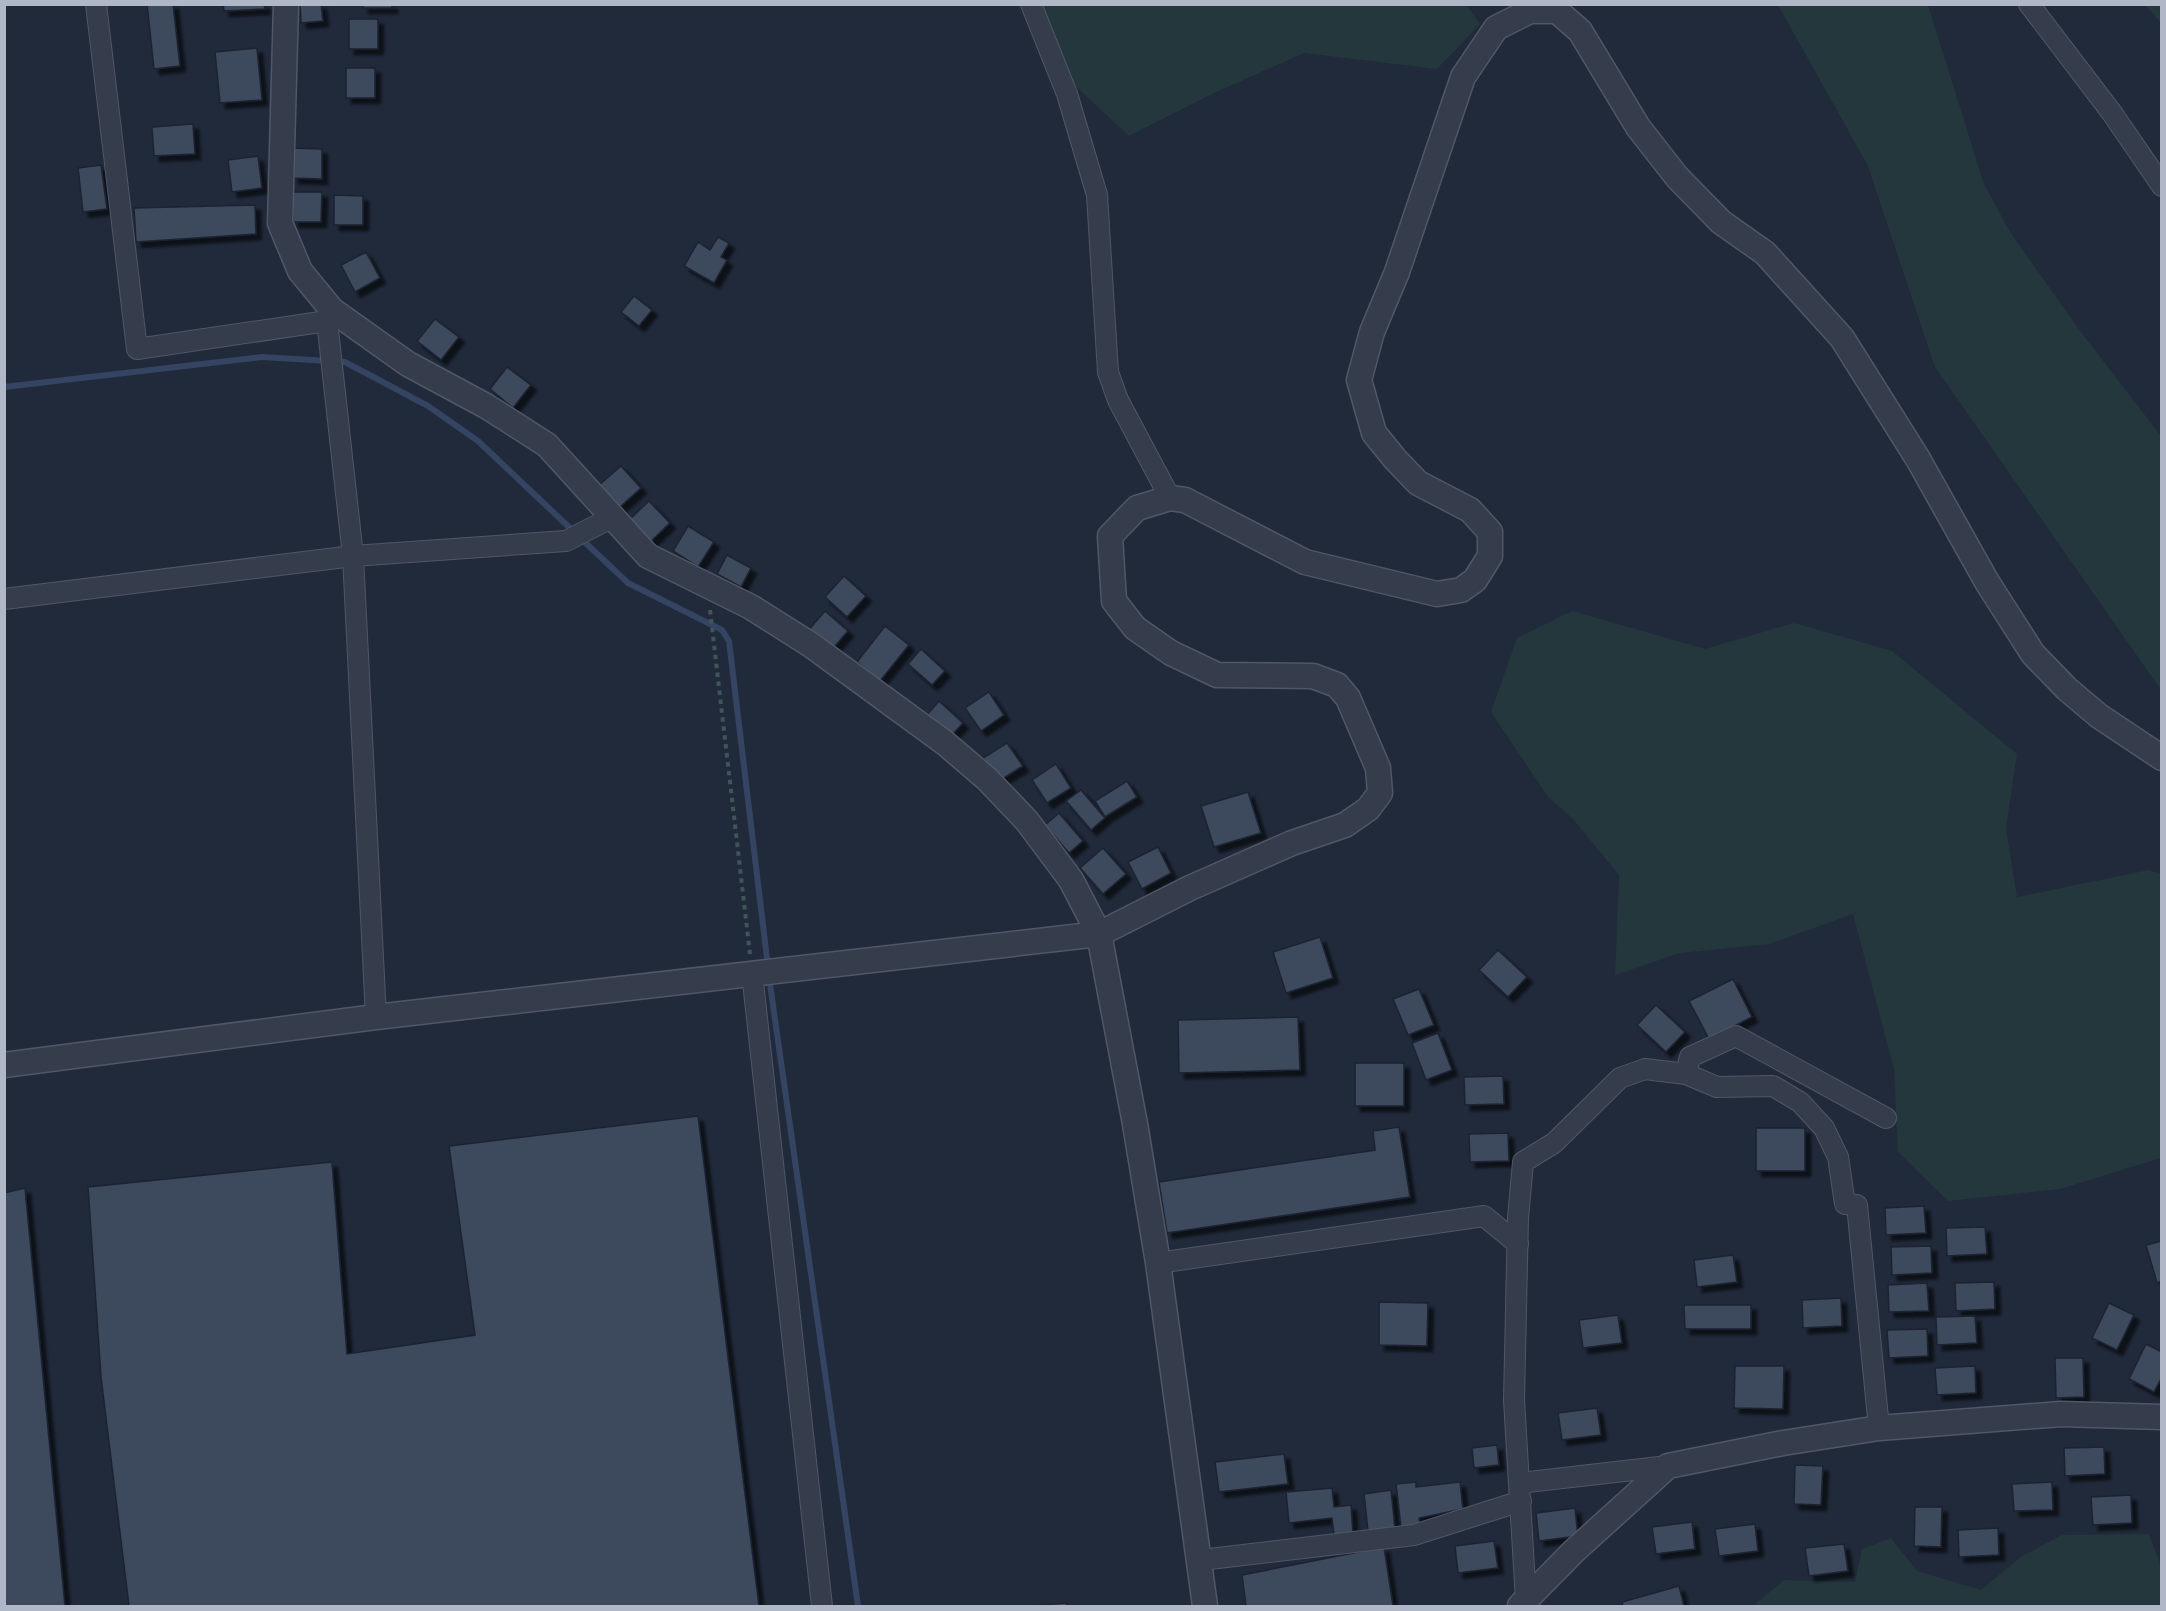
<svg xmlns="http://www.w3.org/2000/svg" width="2166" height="1611" font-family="Raleway,sans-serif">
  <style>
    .green { fill: #23373c }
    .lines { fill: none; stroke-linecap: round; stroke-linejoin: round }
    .stream { stroke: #354462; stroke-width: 6 }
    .building { fill: #3d485b; stroke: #1c2331; stroke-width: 1.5; filter: url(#shadow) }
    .minor-casing { stroke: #505766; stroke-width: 22 }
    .tertiary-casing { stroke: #505766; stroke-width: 27 }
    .path { stroke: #415459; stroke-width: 4; stroke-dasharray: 4.5 4.5; stroke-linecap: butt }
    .minor { stroke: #353c4b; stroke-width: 20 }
    .tertiary { stroke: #353c4b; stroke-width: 24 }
  </style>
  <defs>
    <filter id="shadow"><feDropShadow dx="5.5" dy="5.5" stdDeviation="1.5" flood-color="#0009"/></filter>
  </defs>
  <rect width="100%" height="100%" fill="#212a3b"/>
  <g class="green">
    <polygon points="1031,4 1466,4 1480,24 1437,69 1304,53 1212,94 1129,136 1073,84 1049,27"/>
    <polygon points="1778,5 1928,5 1984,184 2010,232 2081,332 2161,436 2161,690 1935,367 1868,166"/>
    <polygon points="2145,5 2161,5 2161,23"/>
    <polygon points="1572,611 1705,649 1794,623 1892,651 2017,754 2006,828 2017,897 2149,870 2161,874 2161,1158 2060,1189 1948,1201 1898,1152 1894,1069 1853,914 1769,944 1680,953 1615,975 1619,875 1573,819 1548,797 1491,712 1517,638"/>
    <polygon points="2149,1534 2161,1566 2161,1606 1753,1606 1784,1580 1855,1582 1862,1549 1891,1538 1917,1571 1981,1590 2022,1556 2062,1535"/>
  </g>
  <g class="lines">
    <g class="stream">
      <polyline points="4,387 262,357 345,362 428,406 478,441 628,583 722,630 729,641 768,967"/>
      <polyline points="769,977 858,1606"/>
    </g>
  </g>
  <g class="building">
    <polygon points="147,4 173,4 180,66 154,69"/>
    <polygon points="223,4 264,4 265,9 224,11"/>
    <polygon points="300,4 321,4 323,21 301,23"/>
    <rect x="363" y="4" width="29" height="4"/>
    <rect x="349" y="19" width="29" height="30"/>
    <polygon points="257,48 262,100 220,103 215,52"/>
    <rect x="346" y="68" width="29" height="30"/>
    <polygon points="193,124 195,154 154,156 152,127"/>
    <polygon points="293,148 322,149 322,179 293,178"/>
    <polygon points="258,156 262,188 232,192 228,160"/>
    <polygon points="101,165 107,209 83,212 78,168"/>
    <polygon points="293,192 322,192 321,222 293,222"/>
    <polygon points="334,195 363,196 363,225 334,225"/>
    <polygon points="255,205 256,234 136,242 134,208"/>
    <polygon points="718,237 729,243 721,257 727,260 714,283 684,266 698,242 710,250"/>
    <polygon points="366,252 380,278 355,292 341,265"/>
    <polygon points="634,296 652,310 639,326 621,312"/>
    <polygon points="435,319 459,337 441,360 417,341"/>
    <polygon points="507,367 531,385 513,408 490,389"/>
    <polygon points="621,466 641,488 620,507 599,485"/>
    <polygon points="649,501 670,523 649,543 628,521"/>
    <polygon points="688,526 714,542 698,567 673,551"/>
    <polygon points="727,555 751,568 741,587 717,574"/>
    <polygon points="844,576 866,596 847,617 825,597"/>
    <polygon points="825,611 848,631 829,653 806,633"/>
    <polygon points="885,626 909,645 880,681 857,662"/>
    <polygon points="921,649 945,671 932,685 908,664"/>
    <polygon points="989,692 1004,715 981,731 965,708"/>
    <polygon points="939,701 963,723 950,737 926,716"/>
    <polygon points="1007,743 1023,766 999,781 983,758"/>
    <polygon points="1056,764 1071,788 1047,803 1032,780"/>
    <polygon points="1127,781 1137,797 1105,817 1095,801"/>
    <polygon points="1081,790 1105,818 1091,830 1066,801"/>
    <polygon points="1248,792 1261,833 1214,847 1201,806"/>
    <polygon points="1059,813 1083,841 1069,853 1045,825"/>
    <polygon points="1158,847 1171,873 1142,889 1128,862"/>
    <polygon points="1103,848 1126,874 1103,894 1080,868"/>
    <polygon points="1320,937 1333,978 1286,993 1273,952"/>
    <polygon points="1498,950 1527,977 1508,997 1479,970"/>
    <polygon points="1733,979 1752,1017 1709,1039 1689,1001"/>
    <polygon points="1419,989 1434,1025 1408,1035 1393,999"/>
    <polygon points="1656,1005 1685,1032 1666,1052 1637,1025"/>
    <polygon points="1298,1017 1300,1070 1179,1073 1178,1020"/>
    <polygon points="1438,1033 1452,1070 1426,1080 1412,1043"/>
    <rect x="1355" y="1063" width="49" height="43"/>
    <polygon points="1503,1076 1504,1104 1465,1105 1464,1077"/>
    <polygon points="698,1116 759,1606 129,1606 101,1377 88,1187 332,1162 347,1354 475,1335 449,1146"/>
    <polygon points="1399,1127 1410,1197 1167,1233 1159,1182 1375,1150 1373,1131"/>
    <rect x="1756" y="1128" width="49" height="43"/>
    <polygon points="1508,1133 1509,1161 1470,1162 1469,1134"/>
    <polygon points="25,1188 65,1606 4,1606 4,1193"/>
    <polygon points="1924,1206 1926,1233 1886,1235 1885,1208"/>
    <polygon points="1985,1227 1987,1254 1947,1256 1946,1228"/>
    <polygon points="2162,1241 2162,1281 2157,1283 2146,1245"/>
    <polygon points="1931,1246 1932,1273 1892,1275 1891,1247"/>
    <polygon points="1733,1255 1737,1282 1697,1287 1694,1260"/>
    <polygon points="1994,1282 1995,1309 1956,1311 1955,1283"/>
    <polygon points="1927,1283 1929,1311 1889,1312 1888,1285"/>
    <polygon points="1841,1298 1842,1326 1803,1328 1802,1300"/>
    <polygon points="1379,1302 1428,1303 1427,1346 1379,1345"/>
    <polygon points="2109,1303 2134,1315 2117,1350 2092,1338"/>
    <polygon points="1684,1305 1751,1305 1751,1329 1685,1329"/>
    <polygon points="1618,1315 1622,1343 1583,1348 1579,1320"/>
    <polygon points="1975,1316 1977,1343 1937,1345 1936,1317"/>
    <polygon points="1927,1329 1928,1356 1889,1358 1887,1330"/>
    <polygon points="2146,1344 2162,1352 2162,1377 2154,1392 2129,1379"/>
    <polygon points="2055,1358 2083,1358 2084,1397 2056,1398"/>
    <polygon points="1735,1366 1784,1366 1783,1409 1734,1408"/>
    <polygon points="1975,1366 1976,1393 1937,1395 1935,1368"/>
    <polygon points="1597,1408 1601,1435 1562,1440 1558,1413"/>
    <polygon points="1497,1445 1499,1465 1474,1468 1472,1448"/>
    <polygon points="2104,1447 2105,1474 2065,1476 2064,1448"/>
    <polygon points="1284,1454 1288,1484 1219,1492 1215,1462"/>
    <polygon points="1795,1465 1823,1466 1821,1505 1794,1504"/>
    <polygon points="1416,1482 1416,1487 1460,1482 1463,1509 1419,1518 1420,1525 1401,1527 1396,1484"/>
    <polygon points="2052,1482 2053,1510 2014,1511 2012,1484"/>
    <polygon points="1332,1488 1334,1507 1351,1505 1353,1534 1334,1535 1332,1518 1289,1523 1286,1492"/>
    <polygon points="1391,1490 1395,1528 1368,1531 1364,1494"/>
    <polygon points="2131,1495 2132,1523 2093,1525 2091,1497"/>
    <polygon points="1915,1507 1942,1507 1941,1547 1914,1546"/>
    <polygon points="1575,1508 1578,1536 1539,1541 1536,1513"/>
    <polygon points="1692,1522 1695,1549 1656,1554 1652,1527"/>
    <polygon points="1755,1524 1758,1551 1719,1556 1715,1529"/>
    <polygon points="1998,1528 1999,1555 1959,1557 1958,1530"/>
    <polygon points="1494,1541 1498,1568 1458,1573 1455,1546"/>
    <polygon points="1844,1544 1848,1571 1809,1576 1805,1548"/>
    <polygon points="1384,1547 1393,1606 1246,1606 1242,1575"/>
    <polygon points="1679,1586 1684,1606 1623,1606 1622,1602"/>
    <polygon points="1067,1603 1067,1606 1029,1606"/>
  </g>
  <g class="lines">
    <g class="minor-casing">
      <g id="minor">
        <polyline points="96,4 137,349 327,321"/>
        <polyline points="1031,4 1067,94 1097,195 1108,372 1118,400 1170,498"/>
        <polyline points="2029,4 2112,113 2162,186"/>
        <polyline points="332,310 327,321 353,556 376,1017"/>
        <polyline points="4,599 353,556 566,541 611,518"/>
        <polyline points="752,973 822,1606"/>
        <polyline points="1686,1074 1717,1087 1773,1086 1800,1102 1824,1128 1838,1157 1845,1204 1857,1205 1879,1428"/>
        <polyline points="1158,1263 1484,1216 1518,1244"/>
        <polyline points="1520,1483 1668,1466"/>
        <polyline points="1201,1560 1414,1535 1521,1501"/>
        <polyline points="1526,1601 1514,1400 1518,1218 1523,1162 1554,1143 1620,1078 1645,1069 1686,1074 1690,1057 1736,1036 1886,1118"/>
      </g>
    </g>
    <g class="tertiary-casing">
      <g id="tertiary">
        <polyline points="286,4 280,223 300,271 332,310 408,364 486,406 547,445 648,556 751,607 811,645 945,743 987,779 1027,821 1071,880 1099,934 1135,1124 1158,1263 1205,1606"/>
        <polyline points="4,1065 376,1017 1099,934 1190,888 1292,843 1345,825 1368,809 1380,793 1378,768 1348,698 1337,685 1313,676 1217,675 1171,653 1135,628 1114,601 1110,536 1137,508 1170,498 1185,500 1305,562 1437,594 1461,590 1475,580 1490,556 1490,532 1470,510 1418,483 1395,459 1374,433 1359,380 1372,332 1397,272 1463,77 1496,28 1530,11 1557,11 1580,31 1638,127 1677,177 1721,222 1765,253 1842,338 1918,459 1987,582 2033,654 2067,689 2099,716 2162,758"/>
        <polyline points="1520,1606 1574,1551 1668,1466 1783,1443 1879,1428 2061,1414 2162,1417"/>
      </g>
    </g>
    <polyline class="path" points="710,610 750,954"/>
    <use href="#minor" class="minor"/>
    <use href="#tertiary" class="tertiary"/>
  </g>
  <rect width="2166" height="1611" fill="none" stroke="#b0b7c7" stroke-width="12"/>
</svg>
